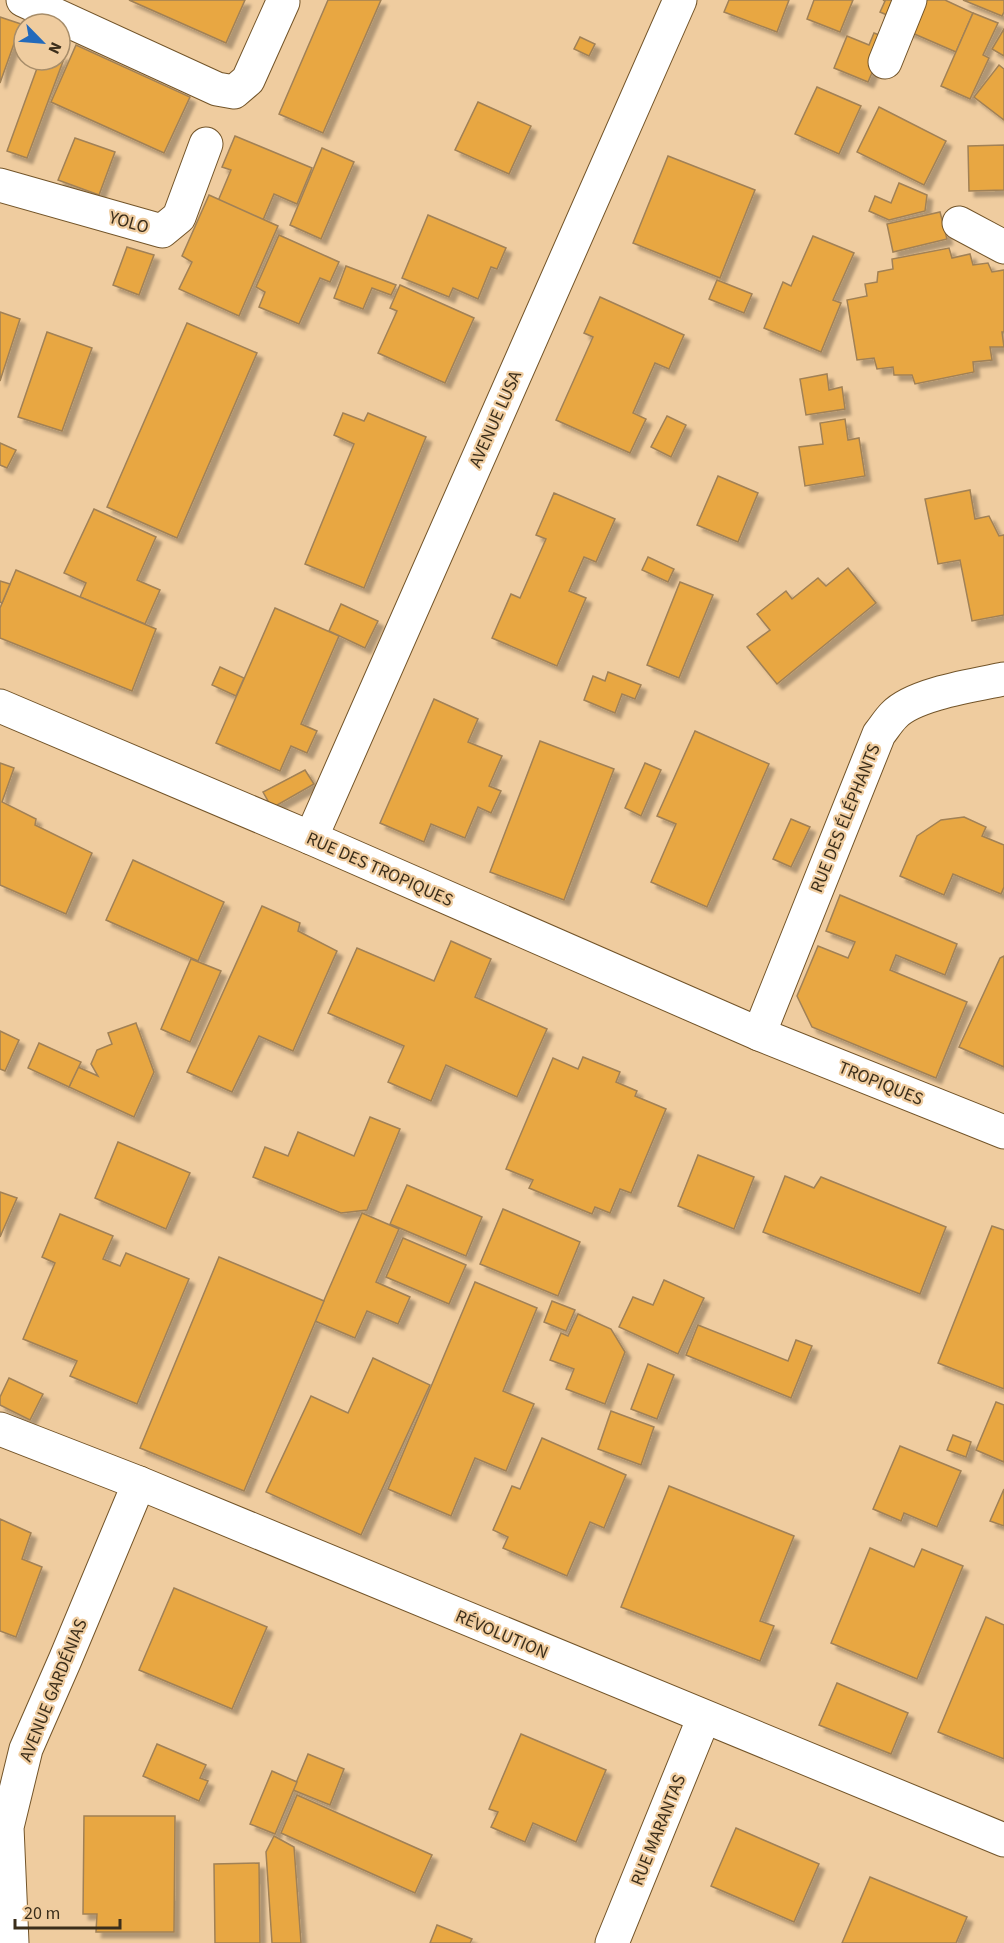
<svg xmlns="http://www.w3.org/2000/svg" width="1004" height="1943" font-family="'Source Sans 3',sans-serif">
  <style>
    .building { fill: #e8a742; stroke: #a18156; stroke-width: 1.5; filter: url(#shadow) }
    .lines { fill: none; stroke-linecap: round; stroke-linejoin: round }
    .minor-casing { stroke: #725429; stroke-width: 35 }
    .minor { stroke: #fff; stroke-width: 33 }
    .labels { text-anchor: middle; stroke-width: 4.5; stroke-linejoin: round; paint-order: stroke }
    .street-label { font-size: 18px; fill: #3b2e1b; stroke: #efcc9f }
  </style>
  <defs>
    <filter id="shadow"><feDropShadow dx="5.5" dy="5.5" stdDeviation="1.5" flood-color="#0004"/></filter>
  </defs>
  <rect width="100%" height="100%" fill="#efcc9f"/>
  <g class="building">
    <polygon points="129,0 245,0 226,43"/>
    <polygon points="328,0 381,0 323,133 279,114"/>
    <polygon points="729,0 789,0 777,32 724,12"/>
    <polygon points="814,0 853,0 840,32 807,19"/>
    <polygon points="883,0 901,0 894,18 880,12 885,1"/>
    <polygon points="916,0 945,0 973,13 956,52 903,29"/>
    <polygon points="963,0 1004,0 1004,12 1002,16"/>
    <polygon points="973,13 998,23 983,55 989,58 970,99 941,86"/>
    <polygon points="0,17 21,24 0,83"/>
    <polygon points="1004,29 1004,56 992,49"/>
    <polygon points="874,33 887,38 868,82 834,68 847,36 869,45"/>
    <polygon points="580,37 595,44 589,56 574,49"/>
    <polygon points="76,45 190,97 164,153 51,102"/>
    <polygon points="60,55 65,56 27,158 7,151 40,60 60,60"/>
    <polygon points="999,65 1004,69 1004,120 974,97"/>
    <polygon points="817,87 861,106 839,154 795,134"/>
    <polygon points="478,102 531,126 509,174 455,150"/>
    <polygon points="879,107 946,141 924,185 857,152"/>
    <polygon points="235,136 312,168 297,204 274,194 263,220 218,201 231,170 222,167"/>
    <polygon points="75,138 115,152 99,195 58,180"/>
    <polygon points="1004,145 1004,190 969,191 968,146"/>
    <polygon points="322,148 354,162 321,239 290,225"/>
    <polygon points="668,156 755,190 720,278 633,243"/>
    <polygon points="899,183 927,195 925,211 889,220 869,211 875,196 891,203"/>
    <polygon points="209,195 278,226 239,316 179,289 192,262 182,256"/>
    <polygon points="940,212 947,239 893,252 887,224"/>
    <polygon points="428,215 506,248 497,269 491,267 478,299 453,288 449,297 402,278"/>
    <polygon points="279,235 339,262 330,282 320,278 299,324 259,307 265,292 256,287"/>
    <polygon points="813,236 854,253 833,300 841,303 821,352 764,328 783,282 791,286"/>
    <polygon points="127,247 154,255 139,295 113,285"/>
    <polygon points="949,248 952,258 970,254 973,265 988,263 992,272 1004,270 1004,332 1002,332 1004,347 990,347 992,360 973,362 974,372 915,384 912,375 894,375 893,367 877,369 874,358 857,360 847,300 867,296 865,284 877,282 878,272 893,269 892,259"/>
    <polygon points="346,266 396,285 391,295 372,288 363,309 334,298"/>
    <polygon points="717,280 752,294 744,313 709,299"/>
    <polygon points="400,285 474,318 445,383 378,353 397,311 390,308"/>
    <polygon points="600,297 684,335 669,369 655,363 633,413 646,419 630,453 556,420 593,337 584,333"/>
    <polygon points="0,312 20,319 0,381"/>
    <polygon points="187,323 257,353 177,538 107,507"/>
    <polygon points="47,332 92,348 62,431 18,417"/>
    <polygon points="827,374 829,390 842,387 845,409 806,415 800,379"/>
    <polygon points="343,413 364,421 368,413 426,437 364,588 305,564 354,444 334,435"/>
    <polygon points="667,416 686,425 671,457 651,447"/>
    <polygon points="845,419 848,440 859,438 865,476 805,486 799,447 823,444 820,423"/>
    <polygon points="0,443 16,450 7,468 0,465"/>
    <polygon points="718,476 758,493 738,542 697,525"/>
    <polygon points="970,490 975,519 989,516 999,536 1004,535 1004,615 972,621 960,560 938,564 925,499"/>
    <polygon points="554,493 615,519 596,562 584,557 569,591 586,598 557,666 492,638 511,594 520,598 546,539 536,535"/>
    <polygon points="94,509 156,537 137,580 160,590 145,624 80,597 86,583 64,573"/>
    <polygon points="648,557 674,569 668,582 642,570"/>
    <polygon points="848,568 876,603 777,684 747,647 770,630 757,614 786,591 792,599 818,578 826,586"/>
    <polygon points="16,570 156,629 132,691 0,638 0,608"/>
    <polygon points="0,581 10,584 2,603 0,602"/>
    <polygon points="680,582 713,595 679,678 647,665"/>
    <polygon points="341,604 378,621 365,648 329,631"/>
    <polygon points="275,608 339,636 301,724 317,731 307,753 291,746 280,771 216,743"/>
    <polygon points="220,667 244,678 236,696 212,685"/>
    <polygon points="608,672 641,685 635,699 622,694 615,713 584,700 593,676 605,681"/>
    <polygon points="434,699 478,719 468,742 502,756 489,786 501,791 491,813 478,807 465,838 431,824 424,842 380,823"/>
    <polygon points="695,731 769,764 707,907 651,882 676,824 657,816"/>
    <polygon points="540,741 614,769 564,900 490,872"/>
    <polygon points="0,763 14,768 2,802 36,819 35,825 92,853 66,914 0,885"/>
    <polygon points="645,763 661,770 641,816 625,808"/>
    <polygon points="305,770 314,784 272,808 263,792"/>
    <polygon points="964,817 986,827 982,836 1004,845 1004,887 1001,894 953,874 944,895 900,876 917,836 941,820"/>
    <polygon points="791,819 810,827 791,867 773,859"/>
    <polygon points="133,860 224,902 198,961 106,920"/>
    <polygon points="840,895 957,944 945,975 896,955 890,970 967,1002 936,1078 812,1027 797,996 818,946 848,958 855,942 826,931"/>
    <polygon points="262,906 300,923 298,931 337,951 293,1051 259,1036 232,1092 187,1072"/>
    <polygon points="451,941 491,959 475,997 547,1029 517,1097 446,1065 431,1101 388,1082 404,1046 328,1013 357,948 434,981"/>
    <polygon points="1004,956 1004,1067 959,1047 1000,958"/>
    <polygon points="191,959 221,971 190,1042 161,1029"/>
    <polygon points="136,1023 154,1072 134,1117 69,1087 78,1067 98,1076 91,1064 97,1050 112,1044 108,1033"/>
    <polygon points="0,1031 19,1040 5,1071 0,1069"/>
    <polygon points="39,1043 81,1062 69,1087 28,1068"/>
    <polygon points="583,1057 620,1072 616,1082 637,1091 635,1096 666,1109 631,1193 620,1189 610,1213 595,1207 592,1214 529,1188 533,1180 506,1169 553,1058 578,1069"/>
    <polygon points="370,1117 400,1129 367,1210 341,1213 253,1177 265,1147 288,1156 298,1132 354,1156"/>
    <polygon points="118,1142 190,1173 166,1229 95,1198"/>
    <polygon points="698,1155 754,1177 734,1229 678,1206"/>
    <polygon points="785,1176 814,1188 821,1177 946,1227 920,1294 763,1232"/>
    <polygon points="407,1185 482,1217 466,1256 390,1224"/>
    <polygon points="0,1192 17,1198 0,1237"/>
    <polygon points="503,1209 580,1242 558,1296 480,1264"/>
    <polygon points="362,1213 399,1229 376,1282 410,1297 398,1324 367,1311 355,1338 315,1321"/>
    <polygon points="60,1214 113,1236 103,1259 120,1266 126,1253 189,1279 137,1404 70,1376 77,1361 23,1339 55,1263 42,1257"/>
    <polygon points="992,1226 1004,1230 1004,1389 938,1363"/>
    <polygon points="403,1238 466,1265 449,1304 386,1277"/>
    <polygon points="219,1257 324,1301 244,1491 140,1448"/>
    <polygon points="664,1280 704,1298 678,1354 619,1327 633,1297 653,1305"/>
    <polygon points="475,1282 537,1308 503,1391 534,1404 506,1471 475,1458 451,1516 388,1489"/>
    <polygon points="552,1301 575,1310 566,1331 544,1322"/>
    <polygon points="578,1314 611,1329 625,1352 605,1404 566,1389 574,1369 550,1360 561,1333 568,1336"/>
    <polygon points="698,1325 788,1361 796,1340 812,1346 791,1398 686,1355"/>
    <polygon points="373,1358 430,1385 361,1535 266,1492 311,1396 348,1413"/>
    <polygon points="648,1364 674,1375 657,1419 631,1409"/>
    <polygon points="9,1378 43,1394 30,1420 0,1405 0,1397"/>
    <polygon points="996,1402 1004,1405 1004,1462 976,1450"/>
    <polygon points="611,1411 654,1427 641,1465 598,1449"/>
    <polygon points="953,1435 971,1442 966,1457 947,1450"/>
    <polygon points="542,1438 626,1475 604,1528 590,1522 567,1576 503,1548 508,1537 493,1530 512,1486 520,1489"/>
    <polygon points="900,1446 961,1471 937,1527 904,1513 901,1521 873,1509"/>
    <polygon points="669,1486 794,1536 760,1621 774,1626 760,1661 621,1607"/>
    <polygon points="1004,1489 1004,1526 990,1521"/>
    <polygon points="0,1519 31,1533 22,1559 42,1567 16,1637 0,1631"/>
    <polygon points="870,1548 914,1567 922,1549 963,1566 917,1679 831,1643"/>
    <polygon points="174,1588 267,1627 232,1709 139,1670"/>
    <polygon points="986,1617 1004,1625 1004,1759 938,1732"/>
    <polygon points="837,1683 908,1713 891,1754 819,1725"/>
    <polygon points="521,1734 606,1770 576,1842 533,1823 525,1842 491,1827 498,1812 489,1809"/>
    <polygon points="157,1744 206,1765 200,1778 208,1781 199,1801 143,1776"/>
    <polygon points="308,1754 344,1769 330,1805 293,1790"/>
    <polygon points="272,1771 297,1782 275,1834 250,1824"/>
    <polygon points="297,1795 432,1855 415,1893 281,1833"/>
    <polygon points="84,1816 175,1816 174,1932 96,1932 97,1914 83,1914"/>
    <polygon points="736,1828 819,1864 794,1922 711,1886"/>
    <polygon points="274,1836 294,1847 301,1943 272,1943 266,1852"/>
    <polygon points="259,1863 260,1943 215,1943 214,1864"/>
    <polygon points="870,1877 967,1917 956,1943 842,1943"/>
    <polygon points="437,1925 472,1939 470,1943 430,1943"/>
  </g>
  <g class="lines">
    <g class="minor-casing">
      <g id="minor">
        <polyline points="23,0 217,89 234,92 248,80 283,2"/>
        <polyline points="885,62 910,0"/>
        <polyline points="0,185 162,231 179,217 206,144"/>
        <polyline points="959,223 1004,247"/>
        <polyline points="0,706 311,838 759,1034 1004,1132"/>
        <polyline points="311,838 680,0"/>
        <path d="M759,1034L879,734C884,728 888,721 894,715C914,694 975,685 1004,679"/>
        <polyline points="0,1429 139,1483 1004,1840"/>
        <polyline points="12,1943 7,1827 26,1749 65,1660 139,1483"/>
        <polyline points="612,1943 704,1717"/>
      </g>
    </g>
    <use href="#minor" class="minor"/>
  </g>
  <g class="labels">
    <g class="street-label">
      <text transform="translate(129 222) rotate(16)" y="6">YOLO</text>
      <text transform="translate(495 419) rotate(-66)" y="6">AVENUE LUSA</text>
      <text transform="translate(845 818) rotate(-68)" y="6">RUE DES ÉLÉPHANTS</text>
      <text transform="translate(380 869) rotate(24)" y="6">RUE DES TROPIQUES</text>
      <text transform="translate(881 1083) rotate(22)" y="6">TROPIQUES</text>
      <text transform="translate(502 1634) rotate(23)" y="6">RÉVOLUTION</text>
      <text transform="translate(53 1690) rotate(-68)" y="6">AVENUE GARDÉNIAS</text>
      <text transform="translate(658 1830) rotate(-68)" y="6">RUE MARANTAS</text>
    </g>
  </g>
  <g transform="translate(42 42) rotate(115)"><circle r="28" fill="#efcc9f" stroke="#a78d6a" stroke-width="1.5"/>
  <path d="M0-4.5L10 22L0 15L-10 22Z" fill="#236abb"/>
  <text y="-9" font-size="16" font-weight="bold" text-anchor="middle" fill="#3b2e1b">N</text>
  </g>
  <path d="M15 1919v9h105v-9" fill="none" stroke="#3b2e1b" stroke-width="3"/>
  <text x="24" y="1919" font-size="18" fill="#3b2e1b" stroke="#efcc9f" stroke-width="4.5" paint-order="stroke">20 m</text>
</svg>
